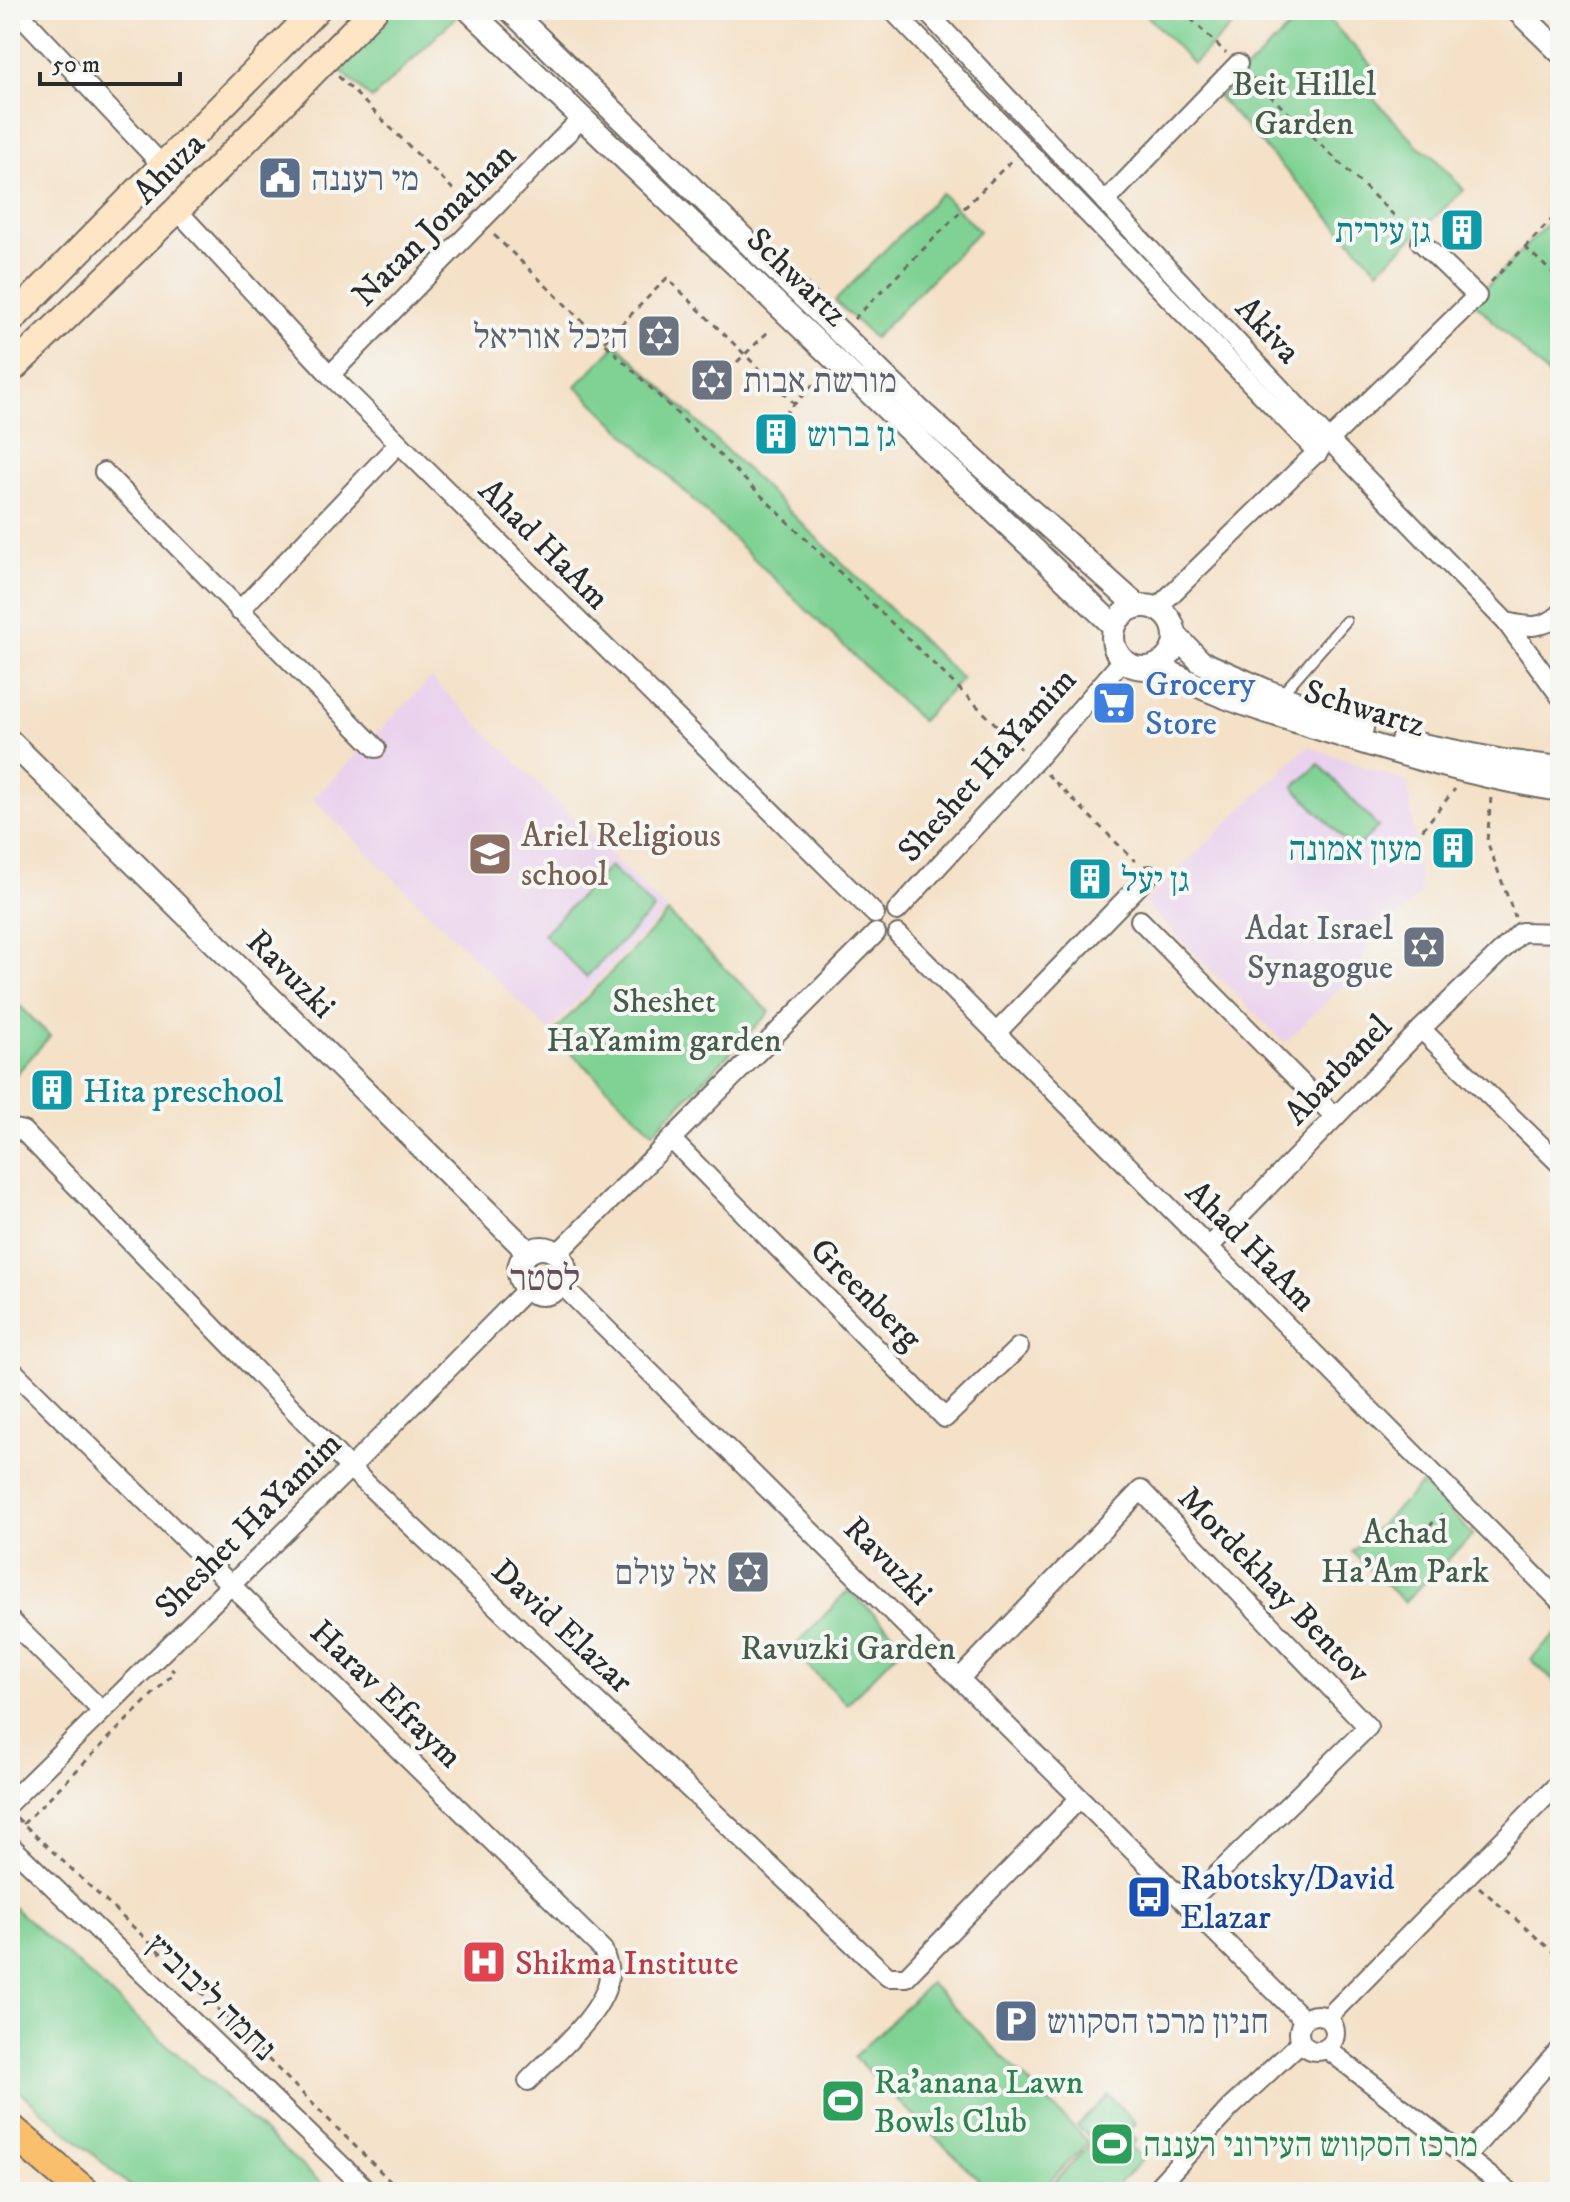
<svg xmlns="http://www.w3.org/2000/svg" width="1570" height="2202" font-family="'IM FELL DW Pica','Frank Ruhl Libre',serif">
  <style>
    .built { fill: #ead1ed }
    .green { fill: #7fd294; stroke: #557e60; stroke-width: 2 }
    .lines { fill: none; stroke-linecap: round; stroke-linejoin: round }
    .service-casing { stroke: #716b62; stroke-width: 13 }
    .minor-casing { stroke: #716b62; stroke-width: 22 }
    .tertiary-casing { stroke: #716b62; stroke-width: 26 }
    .secondary-casing { stroke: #716b62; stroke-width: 30 }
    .trunk-casing { stroke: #716b62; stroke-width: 34 }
    .path { stroke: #716b62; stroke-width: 3; stroke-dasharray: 6 6; stroke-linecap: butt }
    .service { stroke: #fff; stroke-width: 9 }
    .minor { stroke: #fff; stroke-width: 18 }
    .tertiary { stroke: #fff; stroke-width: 22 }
    .secondary { stroke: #fde5c5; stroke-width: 26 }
    .trunk { stroke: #f9bf6d; stroke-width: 30 }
    .labels { text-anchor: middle; stroke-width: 8; stroke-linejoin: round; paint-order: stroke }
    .park-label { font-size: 34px; fill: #445d4a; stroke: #f6f6f2 }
    .street-label { font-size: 34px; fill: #2b2b2b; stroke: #f6f6f2 }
    .service-label { font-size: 34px; fill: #4e5e75; stroke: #f6f6f2; text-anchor: start }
    .culture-label { font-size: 34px; fill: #0d838f; stroke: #f6f6f2; text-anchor: start }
    .worship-label { font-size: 34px; fill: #5b616d; stroke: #f6f6f2; text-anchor: end }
    .shop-label { font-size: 34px; fill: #366cbe; stroke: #f6f6f2; text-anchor: start }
    .education-label { font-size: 34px; fill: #785e54; stroke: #f6f6f2; text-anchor: start }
    .transit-label { font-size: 34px; fill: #164399; stroke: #f6f6f2; text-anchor: start }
    .health-label { font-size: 34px; fill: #be3a42; stroke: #f6f6f2; text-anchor: start }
    .leisure-label { font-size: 34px; fill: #27864d; stroke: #f6f6f2; text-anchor: start }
    .neighbourhood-label { font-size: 36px; fill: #684d5a; stroke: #f6f6f2 }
  </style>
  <rect width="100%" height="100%" fill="#f6f6f2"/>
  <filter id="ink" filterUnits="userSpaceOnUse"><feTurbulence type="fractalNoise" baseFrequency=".0125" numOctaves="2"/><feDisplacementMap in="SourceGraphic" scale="16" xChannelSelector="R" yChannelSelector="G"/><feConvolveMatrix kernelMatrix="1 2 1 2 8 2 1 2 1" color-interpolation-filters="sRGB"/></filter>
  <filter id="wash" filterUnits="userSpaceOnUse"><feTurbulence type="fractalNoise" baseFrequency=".006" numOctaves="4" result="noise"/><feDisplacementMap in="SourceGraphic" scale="32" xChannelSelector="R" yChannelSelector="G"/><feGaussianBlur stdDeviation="1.8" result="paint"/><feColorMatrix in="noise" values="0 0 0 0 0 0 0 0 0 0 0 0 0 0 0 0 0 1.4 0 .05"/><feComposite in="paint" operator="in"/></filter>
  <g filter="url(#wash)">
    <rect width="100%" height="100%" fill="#f4e1c7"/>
    <g class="built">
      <polygon points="431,678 667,910 549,1031 313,799"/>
      <polygon points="1308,746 1408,783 1421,893 1367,948 1360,968 1285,1043 1144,903"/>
    </g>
    <g class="green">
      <polygon points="395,10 456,10 459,14 372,99 336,66"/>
      <polygon points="1142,10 1248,10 1193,64"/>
      <polygon points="1275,10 1320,10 1376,70 1361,85 1418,146 1432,155 1464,190 1378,270 1218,97 1290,27"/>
      <polygon points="941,193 979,231 874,338 835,301"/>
      <polygon points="1547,224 1560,237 1560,387 1473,301"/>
      <polygon points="617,344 962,679 921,721 576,386"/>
      <polygon points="1319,764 1378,827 1354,850 1294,787"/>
      <polygon points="610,866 654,909 586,977 543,934"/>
      <polygon points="668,913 770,1012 653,1132 552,1034"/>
      <polygon points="10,996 50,1036 10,1081"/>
      <polygon points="1422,1484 1473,1535 1404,1602 1352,1552"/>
      <polygon points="849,1590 905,1644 847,1704 791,1650"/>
      <polygon points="1560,1630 1560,1688 1531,1659"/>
      <polygon points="10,1904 331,2192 137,2192 10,2083"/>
      <polygon points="930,1983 1088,2142 1039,2192 991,2192 854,2057"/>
      <polygon points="1108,2095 1136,2123 1129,2131 1137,2140 1131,2146 1143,2159 1111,2192 1045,2192 1093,2141 1077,2126"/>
    </g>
  </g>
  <g filter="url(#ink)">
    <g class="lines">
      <g class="service-casing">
        <polyline id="service" points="1280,696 1346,621"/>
      </g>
      <g class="minor-casing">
        <g id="minor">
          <polyline points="16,10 163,166"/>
          <polyline points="892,10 1318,453"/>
          <polyline points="925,10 1330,441 1506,622 1560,696"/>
          <polyline points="1105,202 1238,64"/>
          <polyline points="177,210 330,375 875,914"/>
          <polyline points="330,375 582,118"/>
          <polyline points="104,472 376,748"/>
          <polyline points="1157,608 1477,296 1421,242"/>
          <polyline points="239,611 399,443"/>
          <path d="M1506,622C1527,627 1543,630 1560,614"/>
          <polyline points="897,911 1034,762 1123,660"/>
          <polyline points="1140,920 1335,1117"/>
          <polyline points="898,934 1560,1601"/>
          <polyline points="1421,1029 1560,1164"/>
          <polyline points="996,1033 1149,875"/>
          <polyline points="10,1128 23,1131 350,1468 888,1977 906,1977 1080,1798"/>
          <polyline points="671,1139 945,1418 1019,1347"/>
          <polyline points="1209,1247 1421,1029 1521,932 1560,933"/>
          <polyline points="557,1254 876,933"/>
          <polyline points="561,1284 1304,2020"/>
          <path d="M10,1368L603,1950C605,1957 609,1967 609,1975C607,2012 552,2056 528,2081"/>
          <polyline points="10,1620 102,1711"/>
          <polyline points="960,1678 1141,1490 1368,1727 1187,1904"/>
          <polyline points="10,1802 350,1468 527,1289"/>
          <polyline points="10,1845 369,2192"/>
          <circle cx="1317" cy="2033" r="18"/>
          <polyline points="1327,2018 1560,1782"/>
          <polyline points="1326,2048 1510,2192"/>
          <polyline points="1466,2157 1560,2049"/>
          <polyline points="1153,2192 1230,2108 1301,2042"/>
        </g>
      </g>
      <g class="tertiary-casing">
        <g id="tertiary">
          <polyline points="469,10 1114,626"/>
          <polyline points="510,10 921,412 1137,606"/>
          <polyline points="1517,10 1560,52"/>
          <circle cx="1144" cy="637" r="31"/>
          <polyline points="1175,635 1201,662 1267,691 1362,728"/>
          <path d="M1157,665C1205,693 1258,709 1311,726C1396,753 1472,776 1560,790"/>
          <polyline points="10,741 528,1252"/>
          <polyline points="1402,741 1503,761 1560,768"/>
          <circle cx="542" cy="1271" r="23"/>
        </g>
      </g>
      <g class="secondary-casing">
        <g id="secondary">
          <polyline points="10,321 316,10"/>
          <polyline points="10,371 177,210 374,10"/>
        </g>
      </g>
      <g class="trunk-casing">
        <polyline id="trunk" points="10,2129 84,2192"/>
      </g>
      <g class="path">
        <polyline points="1182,10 1226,53"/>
        <polyline points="338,76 469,205"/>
        <polyline points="1252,78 1407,228"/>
        <polyline points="494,235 1021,749"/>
        <polyline points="1525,247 1560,280"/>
        <polyline points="1491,282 1560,211"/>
        <polyline points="854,319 1012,160"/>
        <polyline points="604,342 667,278 795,404"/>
        <polyline points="737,362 771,329"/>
        <polyline points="784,415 823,374"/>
        <polyline points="1047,774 1135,861"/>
        <polyline points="1491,798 1487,841 1515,917"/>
        <polyline points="1415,839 1455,789"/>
        <polyline points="1412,1543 1444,1512"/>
        <polyline points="17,1818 177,1968 401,2192"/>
        <polyline points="23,1824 175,1672 171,1669"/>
        <polyline points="1479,1887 1560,1958"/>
      </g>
      <use href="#service" class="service"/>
      <use href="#minor" class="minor"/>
      <use href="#tertiary" class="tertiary"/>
      <use href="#secondary" class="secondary"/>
      <use href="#trunk" class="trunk"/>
    </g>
  </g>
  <defs>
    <g id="civic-square" transform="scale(2.3)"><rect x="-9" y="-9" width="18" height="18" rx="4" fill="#5c6f8a" stroke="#f6f6f2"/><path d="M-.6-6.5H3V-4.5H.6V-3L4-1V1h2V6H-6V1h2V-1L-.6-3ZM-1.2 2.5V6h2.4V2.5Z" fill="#fff"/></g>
    <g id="building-square" transform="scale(2.3)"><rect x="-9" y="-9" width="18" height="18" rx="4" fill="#0f9aa8" stroke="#f6f6f2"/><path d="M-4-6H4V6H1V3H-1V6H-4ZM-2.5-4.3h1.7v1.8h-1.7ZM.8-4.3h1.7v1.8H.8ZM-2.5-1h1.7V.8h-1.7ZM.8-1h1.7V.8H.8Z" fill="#fff"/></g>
    <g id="synagogue-square" transform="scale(2.3)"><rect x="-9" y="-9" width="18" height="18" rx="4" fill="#6b7280" stroke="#f6f6f2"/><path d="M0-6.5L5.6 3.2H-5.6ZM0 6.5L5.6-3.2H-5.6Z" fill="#fff"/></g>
    <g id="supermarket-square" transform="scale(2.3)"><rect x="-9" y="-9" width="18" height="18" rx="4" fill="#3f7fe0" stroke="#f6f6f2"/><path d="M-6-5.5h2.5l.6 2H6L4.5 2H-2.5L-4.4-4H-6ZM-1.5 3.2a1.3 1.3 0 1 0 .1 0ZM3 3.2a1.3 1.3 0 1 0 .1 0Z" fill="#fff"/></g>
    <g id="school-square" transform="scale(2.3)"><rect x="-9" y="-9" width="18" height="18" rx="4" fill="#8d6e63" stroke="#f6f6f2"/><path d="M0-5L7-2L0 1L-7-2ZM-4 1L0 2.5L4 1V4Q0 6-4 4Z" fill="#fff"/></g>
    <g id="bus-square" transform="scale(2.3)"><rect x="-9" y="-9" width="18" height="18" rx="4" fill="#1a4fb4" stroke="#f6f6f2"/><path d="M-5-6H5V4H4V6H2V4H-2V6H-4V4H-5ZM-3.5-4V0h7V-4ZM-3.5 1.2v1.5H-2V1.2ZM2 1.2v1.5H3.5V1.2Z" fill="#fff"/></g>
    <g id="hospital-square" transform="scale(2.3)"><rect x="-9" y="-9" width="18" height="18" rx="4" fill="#e0444e" stroke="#f6f6f2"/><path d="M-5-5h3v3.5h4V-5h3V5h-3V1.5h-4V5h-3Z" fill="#fff"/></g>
    <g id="parking-square" transform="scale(2.3)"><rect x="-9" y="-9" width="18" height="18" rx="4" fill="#5c6f8a" stroke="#f6f6f2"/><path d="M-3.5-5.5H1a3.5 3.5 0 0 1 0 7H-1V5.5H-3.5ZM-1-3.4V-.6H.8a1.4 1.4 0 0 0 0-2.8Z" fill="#fff"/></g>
    <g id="stadium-square" transform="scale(2.3)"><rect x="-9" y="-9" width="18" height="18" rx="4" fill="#2e9e5b" stroke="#f6f6f2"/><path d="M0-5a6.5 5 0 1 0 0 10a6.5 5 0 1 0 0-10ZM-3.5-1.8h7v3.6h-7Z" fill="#fff"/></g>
  </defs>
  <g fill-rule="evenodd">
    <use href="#civic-square" x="280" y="178"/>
    <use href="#building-square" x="1462" y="230"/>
    <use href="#synagogue-square" x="659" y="336"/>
    <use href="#synagogue-square" x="712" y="380"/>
    <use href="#building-square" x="776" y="434"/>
    <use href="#supermarket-square" x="1114" y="703"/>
    <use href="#building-square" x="1453" y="848"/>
    <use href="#school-square" x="490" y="854"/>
    <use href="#building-square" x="1090" y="879"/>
    <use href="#synagogue-square" x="1424" y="947"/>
    <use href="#building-square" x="52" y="1090"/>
    <use href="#synagogue-square" x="748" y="1572"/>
    <use href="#bus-square" x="1149" y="1897"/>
    <use href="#hospital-square" x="484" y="1962"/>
    <use href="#parking-square" x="1016" y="2021"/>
    <use href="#stadium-square" x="843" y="2101"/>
    <use href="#stadium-square" x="1112" y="2144"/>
  </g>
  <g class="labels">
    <g class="park-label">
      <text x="1304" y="95">Beit Hillel<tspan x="1304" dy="39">Garden</tspan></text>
      <text x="664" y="1012">Sheshet<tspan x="664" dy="39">HaYamim garden</tspan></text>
      <text x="1405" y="1543">Achad<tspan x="1405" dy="39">Ha'Am Park</tspan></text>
      <text x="848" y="1659">Ravuzki Garden</text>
    </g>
    <g class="street-label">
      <text transform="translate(168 167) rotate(-45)" y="12">Ahuza</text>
      <text transform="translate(433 224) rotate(-45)" y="12">Natan Jonathan</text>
      <text transform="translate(798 276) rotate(44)" y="12">Schwartz</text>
      <text transform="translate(1269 329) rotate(47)" y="12">Akiva</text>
      <text transform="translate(545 543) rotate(45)" y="12">Ahad HaAm</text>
      <text transform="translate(1365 707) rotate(17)" y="12">Schwartz</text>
      <text transform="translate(986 764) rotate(-48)" y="12">Sheshet HaYamim</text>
      <text transform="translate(292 973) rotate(45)" y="12">Ravuzki</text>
      <text transform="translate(1337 1069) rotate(-46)" y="12">Abarbanel</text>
      <text transform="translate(1252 1245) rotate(45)" y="12">Ahad HaAm</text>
      <text transform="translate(867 1293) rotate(45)" y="12">Greenberg</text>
      <text transform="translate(247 1524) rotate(-45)" y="12">Sheshet HaYamim</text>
      <text transform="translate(889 1560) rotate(45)" y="12">Ravuzki</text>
      <text transform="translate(1275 1584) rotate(46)" y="12">Mordekhay Bentov</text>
      <text transform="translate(563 1625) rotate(43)" y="12">David Elazar</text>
      <text transform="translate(387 1693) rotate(44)" y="12">Harav Efraym</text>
      <text transform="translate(212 1996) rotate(44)" y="12">נחמה ליבוביץ</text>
    </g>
    <g class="service-label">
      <text x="311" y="190">מי רעננה</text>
      <text x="1047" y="2033">חניון מרכז הסקווש</text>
    </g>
    <g class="culture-label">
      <text x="1431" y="242" text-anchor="end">גן עירית</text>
      <text x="807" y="446">גן ברוש</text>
      <text x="1422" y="860" text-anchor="end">מעון אמונה</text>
      <text x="1121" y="891">גן יעל</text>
      <text x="83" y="1102">Hita preschool</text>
    </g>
    <g class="worship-label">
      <text x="628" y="348">היכל אוריאל</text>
      <text x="743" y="392" text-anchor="start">מורשת אבות</text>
      <text x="1393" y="939">Adat Israel<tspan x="1393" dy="39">Synagogue</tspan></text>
      <text x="717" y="1584">אל עולם</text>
    </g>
    <g class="shop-label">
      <text x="1145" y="695">Grocery<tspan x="1145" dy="39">Store</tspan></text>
    </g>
    <g class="education-label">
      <text x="521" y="846">Ariel Religious<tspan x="521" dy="39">school</tspan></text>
    </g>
    <g class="transit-label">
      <text x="1180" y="1889">Rabotsky/David<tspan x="1180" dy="39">Elazar</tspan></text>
    </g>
    <g class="health-label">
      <text x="515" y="1974">Shikma Institute</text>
    </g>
    <g class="leisure-label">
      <text x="874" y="2093">Ra'anana Lawn<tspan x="874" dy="39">Bowls Club</tspan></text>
      <text x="1143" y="2156">מרכז הסקווש העירוני רעננה</text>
    </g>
    <g class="neighbourhood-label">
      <text x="545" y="1290">לסטר</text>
    </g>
  </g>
  <rect width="1570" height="2202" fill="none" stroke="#f6f6f2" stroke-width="40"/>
  <path d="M40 72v12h140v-12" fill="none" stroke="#2b2b2b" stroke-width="4"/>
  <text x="52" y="72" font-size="24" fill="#2b2b2b" stroke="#f6f6f2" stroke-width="6" paint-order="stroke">50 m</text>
</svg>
